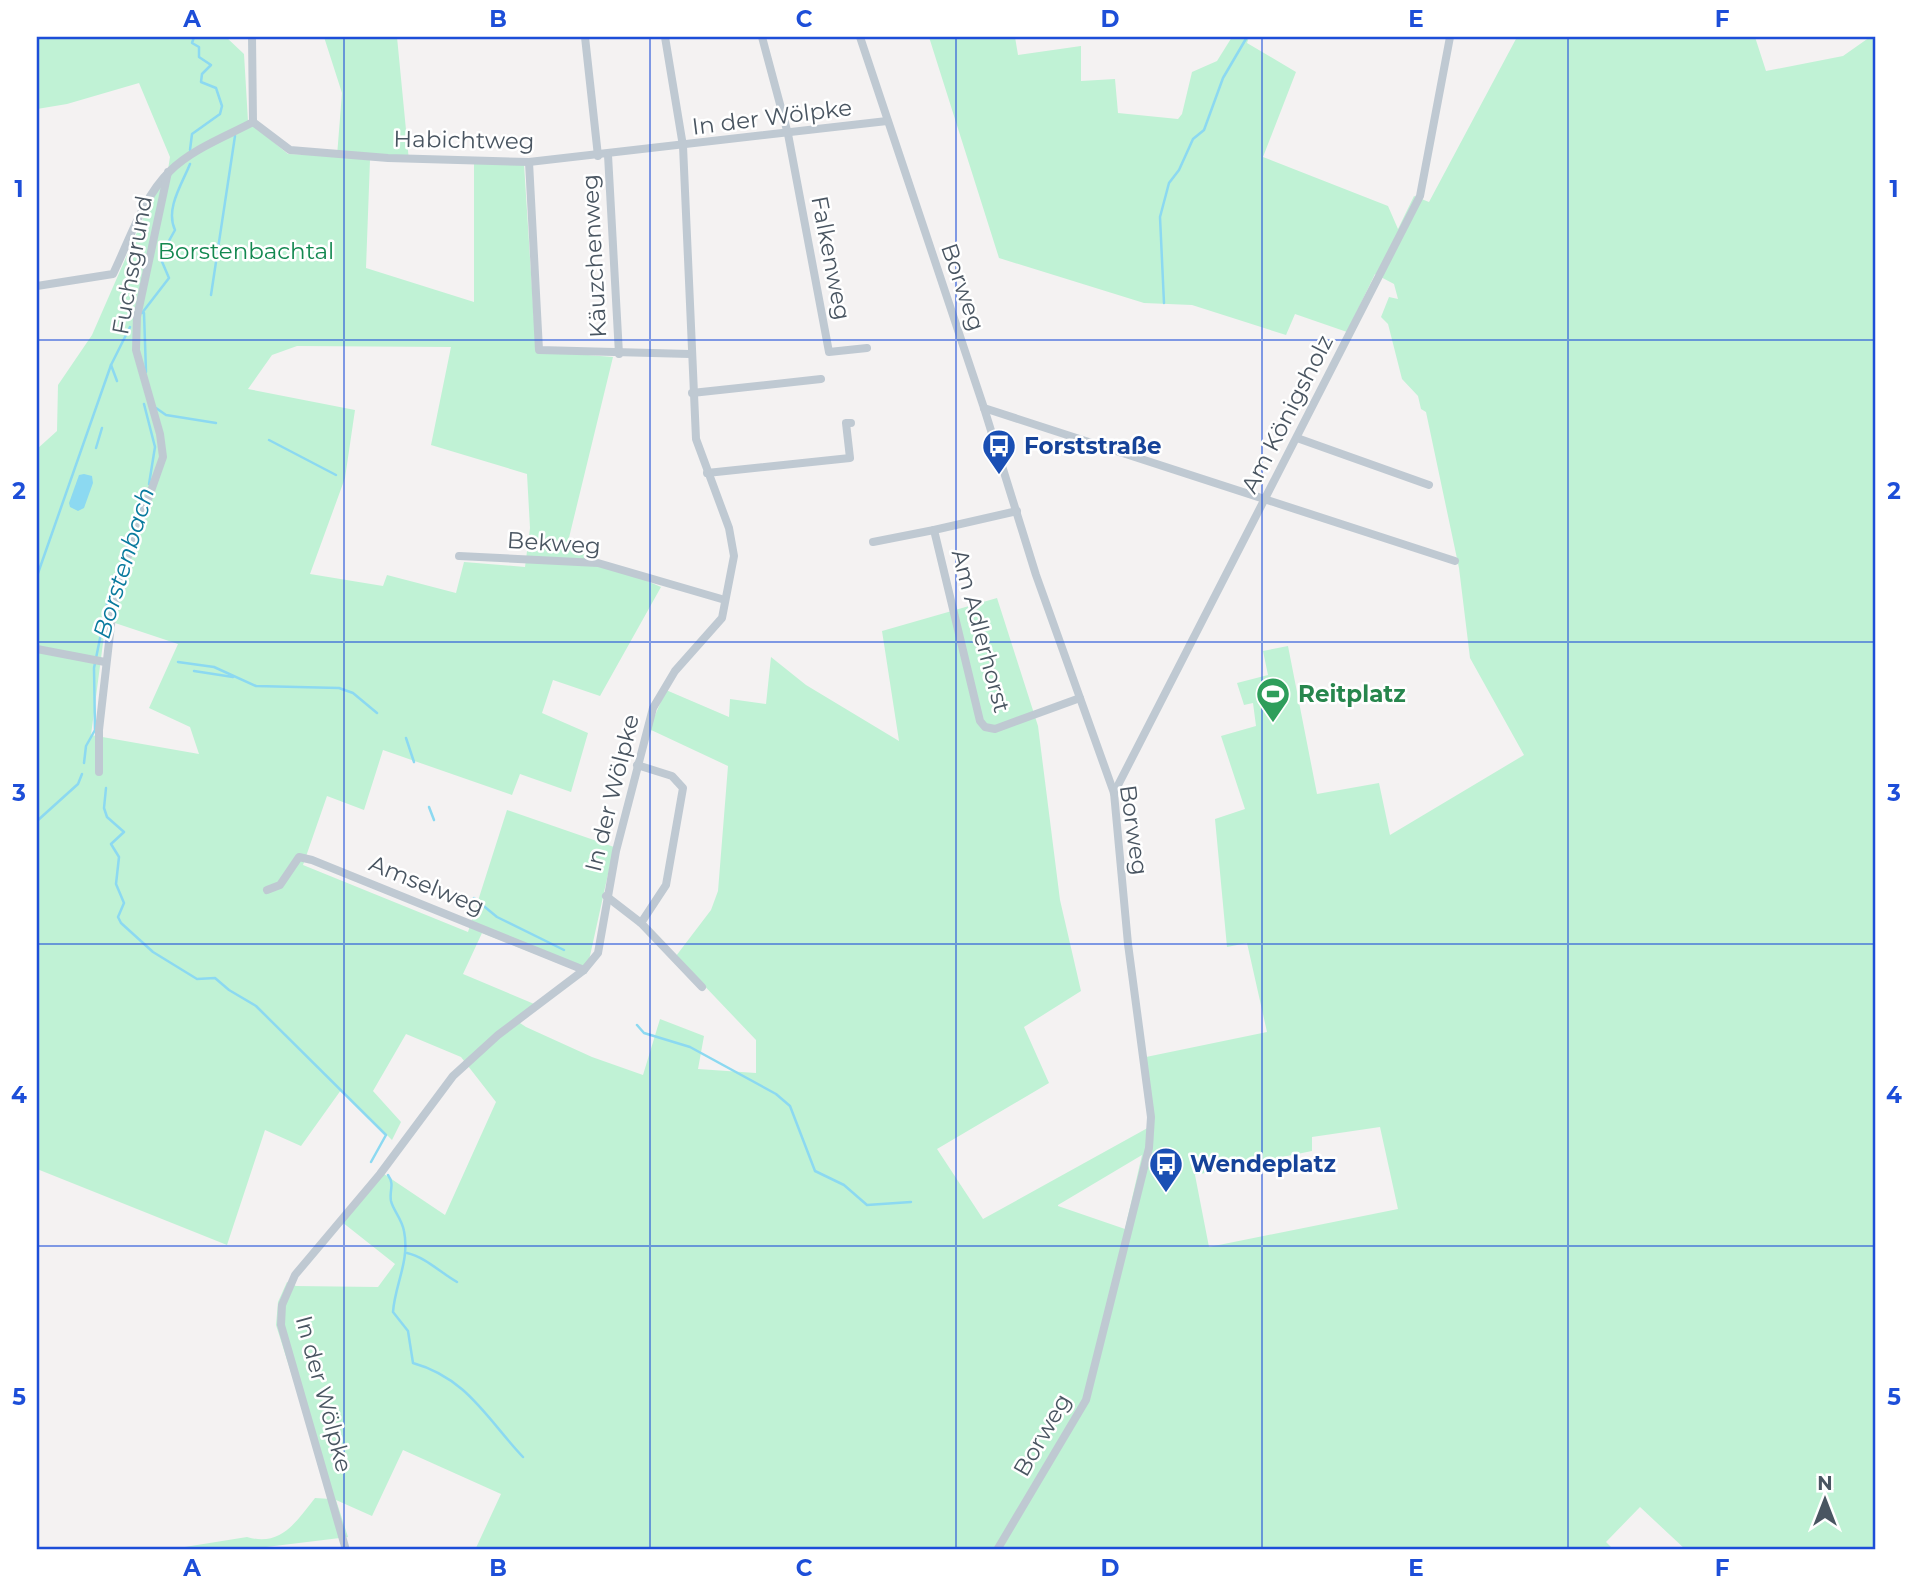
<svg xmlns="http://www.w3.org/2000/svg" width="1913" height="1587" font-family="Montserrat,sans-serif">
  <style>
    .green { fill: #c0f2d5; fill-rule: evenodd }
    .water { fill: #8cd9f1 }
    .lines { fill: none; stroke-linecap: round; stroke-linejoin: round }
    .stream { stroke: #8cd9f1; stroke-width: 2.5 }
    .street { stroke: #bfc9d2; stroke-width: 8 }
    .grid { fill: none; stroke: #1d4ed8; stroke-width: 2; stroke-opacity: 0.55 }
    .labels { text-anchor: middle; stroke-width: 5; stroke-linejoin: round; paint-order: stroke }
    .street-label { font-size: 23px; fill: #495561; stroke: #fff }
    .park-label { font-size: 23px; fill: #138850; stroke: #fff }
    .transit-label { font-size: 23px; font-weight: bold; fill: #164399; stroke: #fff; text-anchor: start }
    .leisure-label { font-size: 23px; font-weight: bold; fill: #27864d; stroke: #fff; text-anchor: start }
    .water-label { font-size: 24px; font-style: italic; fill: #087a9e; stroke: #fff }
    .neatline { fill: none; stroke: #1d4ed8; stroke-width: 2.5 }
    .grid-label { font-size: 23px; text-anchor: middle; font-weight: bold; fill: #1d4ed8 }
  </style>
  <rect width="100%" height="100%" fill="#f4f2f2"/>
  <path class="green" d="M37,37H226L244,54L248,121L288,154L337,156L342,93L324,37H397L409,161L370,160L366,268L474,302V163L524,164L536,351L613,357L567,546L661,587L600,696L553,680L542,713L588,733L571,792L520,774L512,795L383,750L364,810L327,796L303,865L468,932L507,810L614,847L586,974L482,933L463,974L539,1006L517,1021L526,1027L592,1057L643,1075L660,1019L704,1036L698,1069L756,1073V1040L676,956L711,910L718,891L728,766L649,729L666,690L729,717L730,699L766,704L771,657L806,685L899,741L882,631L997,598L1038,726L1060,900L1081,991L1024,1027L1049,1083L937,1149L983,1219L1153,1125L1146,1057L1267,1032L1247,943L1227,947L1215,819L1245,809L1221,736L1256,726L1253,703L1244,705L1237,683L1268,675L1263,651L1288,646L1317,794L1379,783L1390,835L1524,755L1470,658L1459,568L1426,412L1421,409L1418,396L1402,379L1388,324L1381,317L1389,297L1398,299L1394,284L1375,274L1347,332L1295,314L1286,335L1192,305L1144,303L999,258L929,37H1015L1018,55L1081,46V81L1115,79L1118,113L1178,119L1182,114L1192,72L1217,61L1232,37H1249L1247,43L1296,72L1263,157L1388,206L1398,229L1414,196L1429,202L1517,37H1755L1766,71L1843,56L1870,37H1876V1550H1686L1640,1507L1606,1542L1614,1550H475L501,1494L403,1450L372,1516L336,1500L348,1537L242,1550H166L247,1537C281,1547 296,1522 315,1498L331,1499L276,1325L278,1302L287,1282L296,1286L378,1287L395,1264L342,1222L384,1174L445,1215L496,1102L461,1057L406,1034L373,1091L401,1122L392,1140L341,1090L301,1146L265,1130L227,1245L37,1169V449L57,431L58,385L92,335L148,207L167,176L170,157L139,83L67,104L37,109ZM297,346L451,347L431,445L527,474L530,528L525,567L464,562L456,593L387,575L383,586L310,574L345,478L355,410L248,389L272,355ZM106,620L178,644L149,708L190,727L199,754L91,735ZM1380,1127L1398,1209L1209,1247L1195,1175L1312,1151V1137ZM1142,1155L1125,1229L1058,1206V1205Z"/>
  <polygon class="water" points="84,474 92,476 93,483 84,508 78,511 70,507 69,503 79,475"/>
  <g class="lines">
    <g class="stream">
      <polyline points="190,150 192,134 220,114 222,106 216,88 201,82 202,74 211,65 199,57 199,47 192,43 194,37"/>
      <polyline points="211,295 235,136"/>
      <polyline points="1164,303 1160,217 1169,183 1179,170 1193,139 1204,130 1223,78 1247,37"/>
      <path d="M142,313L169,278L160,257L175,230C165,209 182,184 190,164"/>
      <polyline points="144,313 146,372"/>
      <polyline points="111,365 117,381"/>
      <polyline points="144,404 155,447 149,484"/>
      <polyline points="156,408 166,415 216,423"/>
      <polyline points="269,440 336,475"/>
      <polyline points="96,448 102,428"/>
      <polyline points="37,576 111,365 130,327"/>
      <polyline points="178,662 214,667 256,686 339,688 353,693 377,713"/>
      <polyline points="194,671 233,677"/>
      <polyline points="406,738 414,762"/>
      <polyline points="84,763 86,746 95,730 94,668 107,604 141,507"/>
      <polyline points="106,788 104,808 107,817 124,832 111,844 119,857 116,884 124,903 118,917 121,923 153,952 197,979 215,978 229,990 256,1006 386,1135 371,1162"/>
      <polyline points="429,807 434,820"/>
      <polyline points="37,821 78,784 82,774"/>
      <polyline points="474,898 497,917 564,950"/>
      <polyline points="637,1025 644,1033 690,1047 776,1094 790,1106 815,1171 844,1185 867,1205 911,1202"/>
      <path d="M388,1175C395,1185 389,1190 391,1201C393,1210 402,1219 404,1231C410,1261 395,1284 393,1312L408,1331L413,1363C467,1378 487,1419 523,1457"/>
      <path d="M407,1253C425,1257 441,1273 457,1282"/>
    </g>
    <g class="street">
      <polyline points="252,37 253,122"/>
      <polyline points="585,37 598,156"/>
      <polyline points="762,37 788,134 829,352 867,348"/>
      <polyline points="860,37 984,408 1036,575 1114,793 1128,944 1151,1117 1149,1148 1086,1400 997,1550"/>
      <polyline points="253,122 290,150 388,158 529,162 887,121"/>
      <polyline points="608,155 619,354"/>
      <polyline points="529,162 539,350 690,354"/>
      <path d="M37,286L113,274C129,241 143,197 170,171C192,149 227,136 253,122"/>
      <polyline points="692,393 821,379"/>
      <polyline points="984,408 1455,561"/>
      <polyline points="1297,438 1429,485"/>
      <polyline points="707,473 850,458 846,423 851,423"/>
      <polyline points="1017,511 934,530 980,721 985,727 995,729 1080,698"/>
      <polyline points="873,542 934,530"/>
      <polyline points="459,556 598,563 725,600"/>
      <polyline points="37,649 105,662"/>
      <polyline points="637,765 672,776 683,788 666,885 641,923"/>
      <polyline points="99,772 99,730 112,616 123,570 163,457 160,434 136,350 137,317 168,172"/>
      <polyline points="1114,793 1420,196 1450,37"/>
      <polyline points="267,890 280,885 299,857 312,860 584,970"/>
      <polyline points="606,896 641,923 702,987"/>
      <polyline points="346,1550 281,1325 282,1305 295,1275 380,1174 453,1076 498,1035 584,970 598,953 616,851 653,708 675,671 722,618 734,556 729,528 696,439 683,146 665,37"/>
    </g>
  </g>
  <path class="grid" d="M344,37V1550M650,37V1550M956,37V1550M1262,37V1550M1568,37V1550M37,340H1876M37,642H1876M37,944H1876M37,1246H1876"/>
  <defs>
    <g id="bus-pin" transform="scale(1.75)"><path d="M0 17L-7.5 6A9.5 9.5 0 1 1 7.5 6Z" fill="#1a4fb4" stroke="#fff"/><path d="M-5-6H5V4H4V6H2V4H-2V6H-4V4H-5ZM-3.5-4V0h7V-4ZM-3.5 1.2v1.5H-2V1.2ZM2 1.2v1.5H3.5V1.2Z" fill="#fff"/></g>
    <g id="stadium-pin" transform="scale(1.75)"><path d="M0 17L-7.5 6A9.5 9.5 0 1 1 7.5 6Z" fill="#2e9e5b" stroke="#fff"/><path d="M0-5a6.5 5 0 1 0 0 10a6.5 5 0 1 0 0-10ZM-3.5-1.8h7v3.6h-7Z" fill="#fff"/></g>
  </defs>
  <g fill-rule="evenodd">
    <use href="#bus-pin" x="999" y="446"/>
    <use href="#stadium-pin" x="1273" y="694"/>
    <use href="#bus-pin" x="1166" y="1164"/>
  </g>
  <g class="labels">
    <g class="street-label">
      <text transform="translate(772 117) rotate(-7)" y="8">In der Wölpke</text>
      <text transform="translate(464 140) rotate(1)" y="8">Habichtweg</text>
      <text transform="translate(594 256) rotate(-93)" y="8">Käuzchenweg</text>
      <text transform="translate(831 258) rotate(79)" y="8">Falkenweg</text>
      <text transform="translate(132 265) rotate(-80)" y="8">Fuchsgrund</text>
      <text transform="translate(963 287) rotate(71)" y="8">Borweg</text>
      <text transform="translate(1287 414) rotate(-63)" y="8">Am Königsholz</text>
      <text transform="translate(554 543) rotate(4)" y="8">Bekweg</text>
      <text transform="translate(981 631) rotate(75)" y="8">Am Adlerhorst</text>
      <text transform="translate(612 793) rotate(-76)" y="8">In der Wölpke</text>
      <text transform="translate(1134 830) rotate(82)" y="8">Borweg</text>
      <text transform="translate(427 885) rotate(22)" y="8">Amselweg</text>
      <text transform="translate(324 1394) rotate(75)" y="8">In der Wölpke</text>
      <text transform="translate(1042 1435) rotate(-60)" y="8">Borweg</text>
    </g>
    <g class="park-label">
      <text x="246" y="259">Borstenbachtal</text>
    </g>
    <g class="transit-label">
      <text x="1024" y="454">Forststraße</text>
      <text x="1190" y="1172">Wendeplatz</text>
    </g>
    <g class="leisure-label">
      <text x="1298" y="702">Reitplatz</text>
    </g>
    <g class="water-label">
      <text transform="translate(124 563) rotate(-73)" y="8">Borstenbach</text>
    </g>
  </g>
  <rect width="1913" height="1587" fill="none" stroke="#ffffff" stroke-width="77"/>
  <g transform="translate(1825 1500)" stroke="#ffffff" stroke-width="5" paint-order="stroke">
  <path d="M0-5L12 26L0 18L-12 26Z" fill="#495561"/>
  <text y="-10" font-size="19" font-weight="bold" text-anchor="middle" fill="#495561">N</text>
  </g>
  <rect x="38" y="38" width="1836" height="1510" class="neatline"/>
  <g class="grid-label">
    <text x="192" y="27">A</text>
    <text x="498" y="27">B</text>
    <text x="804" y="27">C</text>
    <text x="1110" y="27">D</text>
    <text x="1416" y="27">E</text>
    <text x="1722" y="27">F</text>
    <text x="19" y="197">1</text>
    <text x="1894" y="197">1</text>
    <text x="19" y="499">2</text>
    <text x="1894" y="499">2</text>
    <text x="19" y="801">3</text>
    <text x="1894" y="801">3</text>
    <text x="19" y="1103">4</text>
    <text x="1894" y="1103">4</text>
    <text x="19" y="1405">5</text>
    <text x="1894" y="1405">5</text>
    <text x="192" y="1576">A</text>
    <text x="498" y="1576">B</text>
    <text x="804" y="1576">C</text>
    <text x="1110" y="1576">D</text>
    <text x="1416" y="1576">E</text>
    <text x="1722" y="1576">F</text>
  </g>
</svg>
